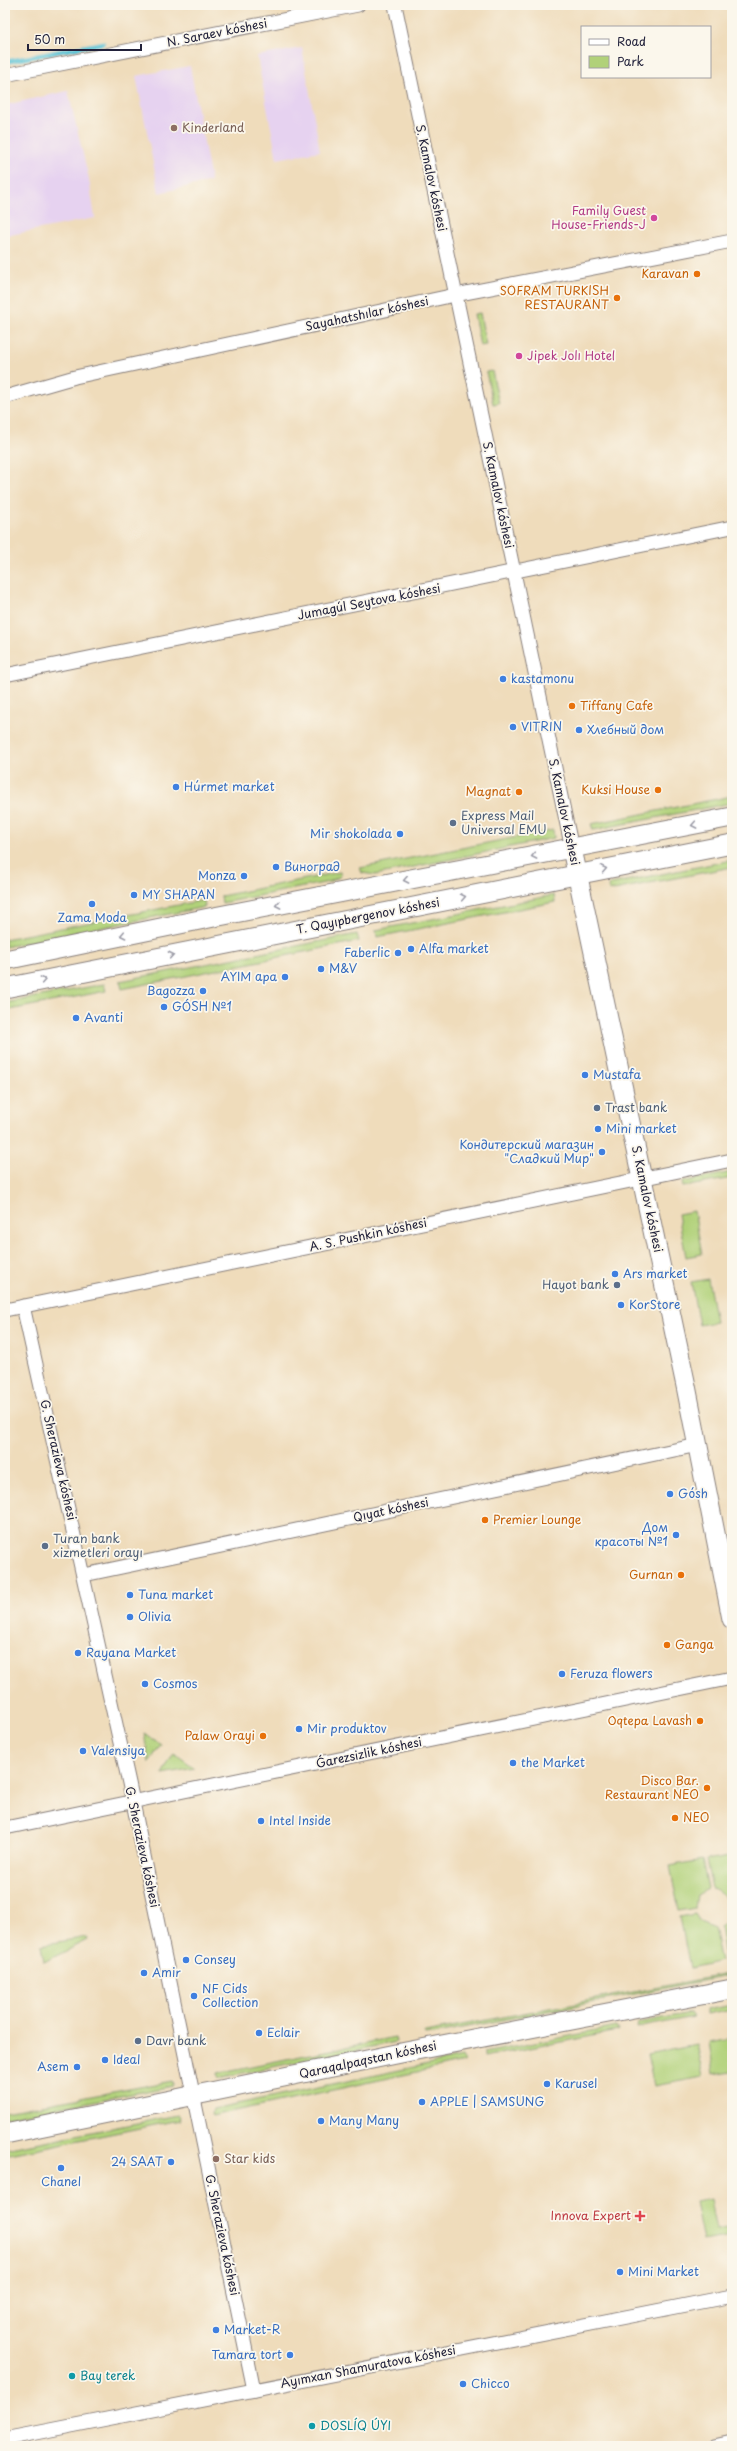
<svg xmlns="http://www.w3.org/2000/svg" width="737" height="2451" font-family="'Playpen Sans',sans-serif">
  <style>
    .built { fill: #e6d2f0 }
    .green { fill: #b1d179; stroke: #6a7a5a }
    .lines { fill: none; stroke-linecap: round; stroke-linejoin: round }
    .stream { stroke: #59c2d6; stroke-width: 4.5 }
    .street-casing { stroke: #887f7b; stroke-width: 15 }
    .secondary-casing { stroke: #887f7b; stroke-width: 21 }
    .street { stroke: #fff; stroke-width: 13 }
    .secondary { stroke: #fff; stroke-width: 19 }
    .oneway { stroke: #9c9ca7 }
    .education-dot { fill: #8d6e63; stroke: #fbf7ec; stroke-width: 1.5 }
    .hotel-dot { fill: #d1479c; stroke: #fbf7ec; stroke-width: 1.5 }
    .food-dot { fill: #e8710a; stroke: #fbf7ec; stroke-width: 1.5 }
    .shop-dot { fill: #3f7fe0; stroke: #fbf7ec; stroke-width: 1.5 }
    .service-dot { fill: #5c6f8a; stroke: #fbf7ec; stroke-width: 1.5 }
    .health-dot { fill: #e0444e; stroke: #fbf7ec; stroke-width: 1.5 }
    .culture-dot { fill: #0f9aa8; stroke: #fbf7ec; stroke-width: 1.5 }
    .labels { text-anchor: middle; stroke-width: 3.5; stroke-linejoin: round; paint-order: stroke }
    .street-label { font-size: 12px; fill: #22223b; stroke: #fbf7ec }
    .education-label { font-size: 12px; fill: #785e54; stroke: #fbf7ec; text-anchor: start }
    .hotel-label { font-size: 12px; fill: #b23c85; stroke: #fbf7ec; text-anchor: end }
    .food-label { font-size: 12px; fill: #c56008; stroke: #fbf7ec; text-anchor: end }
    .shop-label { font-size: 12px; fill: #366cbe; stroke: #fbf7ec; text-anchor: start }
    .service-label { font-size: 12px; fill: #4e5e75; stroke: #fbf7ec; text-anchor: start }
    .health-label { font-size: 12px; fill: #be3a42; stroke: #fbf7ec; text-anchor: end }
    .culture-label { font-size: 12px; fill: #0d838f; stroke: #fbf7ec; text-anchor: start }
  </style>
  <rect width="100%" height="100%" fill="#fbf7ec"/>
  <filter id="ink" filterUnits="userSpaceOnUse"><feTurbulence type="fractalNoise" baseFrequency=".025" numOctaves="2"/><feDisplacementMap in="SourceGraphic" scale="8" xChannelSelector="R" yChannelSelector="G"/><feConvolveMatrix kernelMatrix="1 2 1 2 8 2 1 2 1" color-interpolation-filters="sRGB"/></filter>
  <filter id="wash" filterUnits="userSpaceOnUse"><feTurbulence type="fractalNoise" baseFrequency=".012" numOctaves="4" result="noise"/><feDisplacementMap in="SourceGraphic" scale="16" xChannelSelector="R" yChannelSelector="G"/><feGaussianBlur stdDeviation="0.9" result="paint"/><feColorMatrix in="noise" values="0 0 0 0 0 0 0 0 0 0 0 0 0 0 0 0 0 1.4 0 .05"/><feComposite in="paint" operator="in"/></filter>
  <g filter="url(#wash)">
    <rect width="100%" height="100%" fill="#efdcbb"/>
    <g class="built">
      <polygon points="302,48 320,151 277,159 257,56"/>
      <polygon points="190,66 211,181 159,193 136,76"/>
      <polygon points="68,91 89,179 95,218 5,236 5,105"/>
    </g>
    <g class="green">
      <polygon points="480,313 486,345 480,346 474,314"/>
      <polygon points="492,371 499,403 493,404 486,372"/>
      <polygon points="732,796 732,803 593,830 591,824"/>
      <polygon points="553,830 554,838 375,875 362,873 360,868"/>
      <polygon points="732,860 732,867 609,891 608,887 611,884"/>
      <polygon points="340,872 341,876 329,882 222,903 221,896"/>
      <polygon points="554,895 555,902 377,937 376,930"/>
      <polygon points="204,900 205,907 5,947 5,939"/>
      <polygon points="357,934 359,941 122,989 120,981"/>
      <polygon points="104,984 106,991 5,1011 5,1003"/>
      <polygon points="732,1172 732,1178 683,1187 682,1182"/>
      <polygon points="694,1211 702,1254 686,1257 678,1214"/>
      <polygon points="708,1279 716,1322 699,1325 691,1282"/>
      <polygon points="144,1733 161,1744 149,1763"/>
      <polygon points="174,1753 195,1768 162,1774"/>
      <path d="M729,1856L732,1871V1959L726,1960L720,1927C737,1917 730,1895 712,1889L706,1860Z"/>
      <polygon points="702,1860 708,1889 697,1895 695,1908 679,1911 670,1866"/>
      <polygon points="695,1914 700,1922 714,1928 721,1961 690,1968 680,1917"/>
      <polygon points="87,1937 88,1940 44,1962 41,1945"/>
      <polygon points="732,1973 732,1975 426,2035 425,2032"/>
      <polygon points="732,2004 732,2009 707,2014 707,2009"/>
      <polygon points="690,2013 693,2017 637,2028 638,2023"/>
      <polygon points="616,2027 618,2031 484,2057 484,2053"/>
      <polygon points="395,2037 396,2042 218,2078 217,2073"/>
      <polygon points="732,2038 732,2071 714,2074 709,2042"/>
      <polygon points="696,2044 703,2077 654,2086 647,2054"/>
      <polygon points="462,2057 464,2062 212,2116 211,2113 213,2109"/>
      <polygon points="172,2081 173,2086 5,2118 5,2112"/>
      <polygon points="178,2115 180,2120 5,2155 5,2149"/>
      <polygon points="710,2199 716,2230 732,2227 732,2236 703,2241 695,2202"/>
    </g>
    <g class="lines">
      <polyline class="stream" points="5,62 103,43"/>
    </g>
  </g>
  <g filter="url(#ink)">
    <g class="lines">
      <g class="street-casing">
        <g id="street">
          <polyline points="395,5 572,849"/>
          <polyline points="5,75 358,5"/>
          <polyline points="5,397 75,377 455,295 732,241"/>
          <polyline points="5,675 732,527"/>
          <polyline points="23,1306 129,1783 254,2390"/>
          <polyline points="5,1310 732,1160"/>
          <polyline points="84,1575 698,1445"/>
          <polyline points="5,1828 732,1678"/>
          <polyline points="5,2439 732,2296"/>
          <polyline points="714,2446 732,2442"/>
        </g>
      </g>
      <g class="secondary-casing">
        <g id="secondary">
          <polyline points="572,849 686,1386 732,1619"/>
          <polyline points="5,960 214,917 732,817"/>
          <polyline points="5,988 732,844"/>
          <polyline points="5,2134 406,2052 732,1989"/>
        </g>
      </g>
      <use href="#street" class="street"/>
      <use href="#secondary" class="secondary"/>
    </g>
    <defs><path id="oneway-chevron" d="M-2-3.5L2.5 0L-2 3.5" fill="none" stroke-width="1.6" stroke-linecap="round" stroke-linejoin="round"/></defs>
    <g class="oneway">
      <use href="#oneway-chevron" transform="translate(694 825) rotate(169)"/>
      <use href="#oneway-chevron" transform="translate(534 856) rotate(169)"/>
      <use href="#oneway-chevron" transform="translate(604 869) rotate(-11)"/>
      <use href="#oneway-chevron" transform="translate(406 880) rotate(169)"/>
      <use href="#oneway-chevron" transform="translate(463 897) rotate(-11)"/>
      <use href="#oneway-chevron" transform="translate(278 905) rotate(169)"/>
      <use href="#oneway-chevron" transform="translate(123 935) rotate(168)"/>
      <use href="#oneway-chevron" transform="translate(171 955) rotate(-11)"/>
      <use href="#oneway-chevron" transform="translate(43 980) rotate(-11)"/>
    </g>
  </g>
  <g class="education-dot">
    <circle cx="174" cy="128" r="4"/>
    <circle cx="216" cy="2159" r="4"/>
  </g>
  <g class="hotel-dot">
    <circle cx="654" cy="218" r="4"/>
    <circle cx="519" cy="356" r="4"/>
  </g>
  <g class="food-dot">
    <circle cx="697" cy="274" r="4"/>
    <circle cx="617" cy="298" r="4"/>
    <circle cx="572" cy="706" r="4"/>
    <circle cx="658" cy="790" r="4"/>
    <circle cx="519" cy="792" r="4"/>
    <circle cx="485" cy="1520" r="4"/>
    <circle cx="681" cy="1575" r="4"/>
    <circle cx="667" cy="1645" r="4"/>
    <circle cx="700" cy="1721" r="4"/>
    <circle cx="263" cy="1736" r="4"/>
    <circle cx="707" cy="1788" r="4"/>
    <circle cx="675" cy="1818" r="4"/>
  </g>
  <g class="shop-dot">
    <circle cx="503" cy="679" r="4"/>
    <circle cx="513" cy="727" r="4"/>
    <circle cx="579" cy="730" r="4"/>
    <circle cx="176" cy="787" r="4"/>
    <circle cx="400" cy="834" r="4"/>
    <circle cx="276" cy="867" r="4"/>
    <circle cx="244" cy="876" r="4"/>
    <circle cx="134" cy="895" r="4"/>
    <circle cx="92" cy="904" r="4"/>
    <circle cx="411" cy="949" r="4"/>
    <circle cx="398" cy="953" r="4"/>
    <circle cx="321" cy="969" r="4"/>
    <circle cx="285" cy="977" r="4"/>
    <circle cx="203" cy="991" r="4"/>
    <circle cx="164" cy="1007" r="4"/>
    <circle cx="76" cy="1018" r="4"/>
    <circle cx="585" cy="1075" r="4"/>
    <circle cx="598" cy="1129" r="4"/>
    <circle cx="602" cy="1152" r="4"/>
    <circle cx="615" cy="1274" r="4"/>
    <circle cx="621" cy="1305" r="4"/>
    <circle cx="670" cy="1494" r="4"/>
    <circle cx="676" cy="1535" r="4"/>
    <circle cx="130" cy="1595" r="4"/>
    <circle cx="130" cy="1617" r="4"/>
    <circle cx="78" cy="1653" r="4"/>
    <circle cx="562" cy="1674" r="4"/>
    <circle cx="145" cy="1684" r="4"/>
    <circle cx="299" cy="1729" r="4"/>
    <circle cx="83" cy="1751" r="4"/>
    <circle cx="513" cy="1763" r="4"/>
    <circle cx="261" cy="1821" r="4"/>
    <circle cx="186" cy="1960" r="4"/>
    <circle cx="144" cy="1973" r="4"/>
    <circle cx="194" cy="1996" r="4"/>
    <circle cx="259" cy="2033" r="4"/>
    <circle cx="105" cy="2060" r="4"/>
    <circle cx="77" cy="2067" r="4"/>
    <circle cx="547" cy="2084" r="4"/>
    <circle cx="422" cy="2102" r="4"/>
    <circle cx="321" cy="2121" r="4"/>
    <circle cx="171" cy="2162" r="4"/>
    <circle cx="61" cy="2168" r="4"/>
    <circle cx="620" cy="2272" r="4"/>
    <circle cx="216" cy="2330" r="4"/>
    <circle cx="290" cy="2355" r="4"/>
    <circle cx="463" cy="2384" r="4"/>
  </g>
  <g class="service-dot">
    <circle cx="453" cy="823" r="4"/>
    <circle cx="597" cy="1108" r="4"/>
    <circle cx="617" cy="1285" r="4"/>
    <circle cx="45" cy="1546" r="4"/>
    <circle cx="138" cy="2041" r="4"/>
  </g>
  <path class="health-dot" d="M638 2210h4v4h4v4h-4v4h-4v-4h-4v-4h4z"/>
  <g class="culture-dot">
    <circle cx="72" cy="2376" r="4"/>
    <circle cx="312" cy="2426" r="4"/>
  </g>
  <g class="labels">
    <g class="street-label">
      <text transform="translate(217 33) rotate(-11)" y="4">N. Saraev kóshesi</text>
      <text transform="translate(431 178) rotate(78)" y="4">S. Kamalov kóshesi</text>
      <text transform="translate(367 314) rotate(-12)" y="4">Sayahatshılar kóshesi</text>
      <text transform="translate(498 495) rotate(78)" y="4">S. Kamalov kóshesi</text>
      <text transform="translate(369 602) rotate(-11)" y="4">Jumagúl Seytova kóshesi</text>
      <text transform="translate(564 812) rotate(78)" y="4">S. Kamalov kóshesi</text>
      <text transform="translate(368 916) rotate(-11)" y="4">T. Qayıpbergenov kóshesi</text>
      <text transform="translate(647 1199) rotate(78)" y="4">S. Kamalov kóshesi</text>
      <text transform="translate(368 1235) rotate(-12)" y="4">A. S. Pushkin kóshesi</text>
      <text transform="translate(58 1460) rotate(77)" y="4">G. Sherazieva kóshesi</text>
      <text transform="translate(391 1510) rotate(-12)" y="4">Qıyat kóshesi</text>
      <text transform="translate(369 1753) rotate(-12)" y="4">Ǵarezsizlik kóshesi</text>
      <text transform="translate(142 1847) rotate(78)" y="4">G. Sherazieva kóshesi</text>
      <text transform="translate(368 2060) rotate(-12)" y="4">Qaraqalpaqstan kóshesi</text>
      <text transform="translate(222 2235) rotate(78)" y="4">G. Sherazieva kóshesi</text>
      <text transform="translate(368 2367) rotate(-11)" y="4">Ayımxan Shamuratova kóshesi</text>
    </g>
    <g class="education-label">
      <text x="182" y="132">Kinderland</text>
      <text x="224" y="2163">Star kids</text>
    </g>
    <g class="hotel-label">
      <text x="646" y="215">Family Guest<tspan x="646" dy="14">House-Friends-J</tspan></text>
      <text x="527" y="360" text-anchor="start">Jipek Jolı Hotel</text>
    </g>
    <g class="food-label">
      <text x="689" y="278">Karavan</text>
      <text x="609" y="295">SOFRAM TURKISH<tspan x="609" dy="14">RESTAURANT</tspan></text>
      <text x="580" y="710" text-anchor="start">Tiffany Cafe</text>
      <text x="650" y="794">Kuksi House</text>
      <text x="511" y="796">Мagnat</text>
      <text x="493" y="1524" text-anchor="start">Premier Lounge</text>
      <text x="673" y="1579">Gurnan</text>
      <text x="675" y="1649" text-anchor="start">Ganga</text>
      <text x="692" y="1725">Oqtepa Lavash</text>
      <text x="255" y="1740">Palaw Orayi</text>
      <text x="699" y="1785">Disco Bar.<tspan x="699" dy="14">Restaurant NEO</tspan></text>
      <text x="683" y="1822" text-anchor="start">NEO</text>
    </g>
    <g class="shop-label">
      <text x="511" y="683">kastamonu</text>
      <text x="521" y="731">VITRIN</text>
      <text x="587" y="734">Хлебный дом</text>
      <text x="184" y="791">Húrmet market</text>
      <text x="392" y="838" text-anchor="end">Mir shokolada</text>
      <text x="284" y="871">Виноград</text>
      <text x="236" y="880" text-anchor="end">Monza</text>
      <text x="142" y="899">MY SHAPAN</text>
      <text x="92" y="922" text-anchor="middle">Zama Moda</text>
      <text x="419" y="953">Alfa market</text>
      <text x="390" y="957" text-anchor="end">Faberlic</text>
      <text x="329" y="973">M&amp;V</text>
      <text x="277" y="981" text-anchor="end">AYIM apa</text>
      <text x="195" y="995" text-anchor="end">Bagozza</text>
      <text x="172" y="1011">GÓSH №1</text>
      <text x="84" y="1022">Avanti</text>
      <text x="593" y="1079">Mustafa</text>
      <text x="606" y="1133">Mini market</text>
      <text x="594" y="1149" text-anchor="end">Кондитерский магазин<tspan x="594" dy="14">"Сладкий Мир"</tspan></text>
      <text x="623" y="1278">Ars market</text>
      <text x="629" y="1309">KorStore</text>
      <text x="678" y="1498">Gósh</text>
      <text x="668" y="1532" text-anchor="end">Дом<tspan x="668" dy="14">красоты №1</tspan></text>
      <text x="138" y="1599">Tuna market</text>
      <text x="138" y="1621">Olivia</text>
      <text x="86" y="1657">Rayana Market</text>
      <text x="570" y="1678">Feruza flowers</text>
      <text x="153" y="1688">Cosmos</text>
      <text x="307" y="1733">Mir produktov</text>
      <text x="91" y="1755">Valensiya</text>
      <text x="521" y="1767">the Market</text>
      <text x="269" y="1825">Intel Inside</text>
      <text x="194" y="1964">Consey</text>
      <text x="152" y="1977">Amir</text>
      <text x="202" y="1993">NF Cids<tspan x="202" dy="14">Collection</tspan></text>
      <text x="267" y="2037">Eclair</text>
      <text x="113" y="2064">Ideal</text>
      <text x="69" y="2071" text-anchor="end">Asem</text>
      <text x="555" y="2088">Karusel</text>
      <text x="430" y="2106">APPLE | SAMSUNG</text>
      <text x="329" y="2125">Many Many</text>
      <text x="163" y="2166" text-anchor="end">24 SAAT</text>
      <text x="61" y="2186" text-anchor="middle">Chanel</text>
      <text x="628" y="2276">Mini Market</text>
      <text x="224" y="2334">Market-R</text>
      <text x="282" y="2359" text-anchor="end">Tamara tort</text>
      <text x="471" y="2388">Chicco</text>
    </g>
    <g class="service-label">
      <text x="461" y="820">Express Mail<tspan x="461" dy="14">Universal EMU</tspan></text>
      <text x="605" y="1112">Trast bank</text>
      <text x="609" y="1289" text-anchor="end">Hayot bank</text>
      <text x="53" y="1543">Turan bank<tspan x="53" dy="14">xizmetleri orayı</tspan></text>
      <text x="146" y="2045">Davr bank</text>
    </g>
    <g class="health-label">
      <text x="631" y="2220">Innova Expert</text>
    </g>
    <g class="culture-label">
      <text x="80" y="2380">Bay terek</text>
      <text x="320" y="2430">DOSLÍQ ÚYI</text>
    </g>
  </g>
  <rect width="737" height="2451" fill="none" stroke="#fbf7ec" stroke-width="20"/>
  <rect x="581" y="26" width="130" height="52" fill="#fbf7ec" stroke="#a4a2a5"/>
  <rect x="589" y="39" width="20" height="6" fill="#ffffff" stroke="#a4a2a5"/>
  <text x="617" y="46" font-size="12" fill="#22223b">Road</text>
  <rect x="589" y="56" width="20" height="12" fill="#b1d179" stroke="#a4a2a5"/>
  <text x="617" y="66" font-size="12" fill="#22223b">Park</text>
  <path d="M28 44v6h113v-6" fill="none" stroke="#22223b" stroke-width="2"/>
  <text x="34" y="44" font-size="12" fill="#22223b" stroke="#fbf7ec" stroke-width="3" paint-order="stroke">50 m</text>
</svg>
